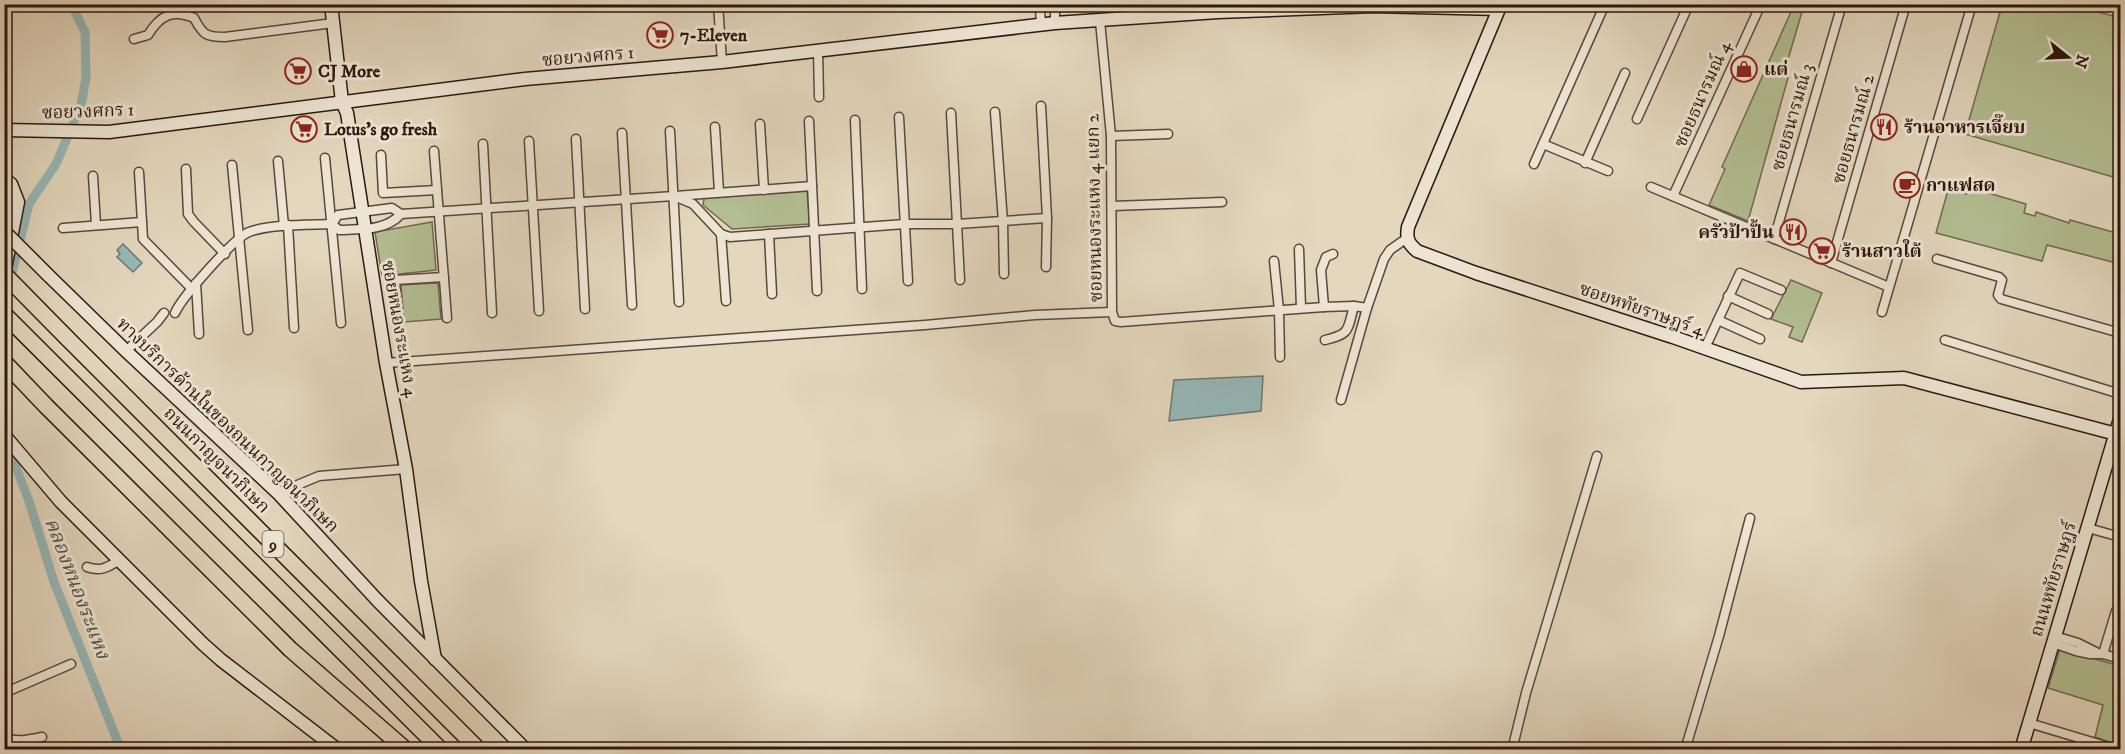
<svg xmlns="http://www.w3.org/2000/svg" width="2125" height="754" font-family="'IM FELL DW Pica','Noto Serif Thai',serif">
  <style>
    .green { fill: #b3be92; stroke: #706a50; stroke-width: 1.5 }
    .water { fill: #96b8b8; stroke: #6c7874; stroke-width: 1.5 }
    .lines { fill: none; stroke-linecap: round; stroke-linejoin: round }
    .canal { stroke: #96b8b8; stroke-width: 9 }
    .street-casing { stroke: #5b473a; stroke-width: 11 }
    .secondary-casing { stroke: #2e170e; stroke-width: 15 }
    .highway-casing { stroke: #2e170e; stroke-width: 18 }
    .street { stroke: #ede5d4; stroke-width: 8 }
    .secondary { stroke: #ede5d4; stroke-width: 12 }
    .highway { stroke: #e3d7bd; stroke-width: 15 }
    .secondary-bridge-casing { stroke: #2e170e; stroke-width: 15; stroke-linecap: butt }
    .highway-bridge-casing { stroke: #2e170e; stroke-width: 18; stroke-linecap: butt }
    .secondary-bridge { stroke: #ede5d4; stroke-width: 12 }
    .highway-bridge { stroke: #e3d7bd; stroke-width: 15 }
    .labels { text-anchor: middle; stroke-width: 6; stroke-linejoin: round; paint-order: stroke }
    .shield { fill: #ede5d4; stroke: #675549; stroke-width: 1.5 }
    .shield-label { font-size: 16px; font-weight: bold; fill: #2e170e }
    .poi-label { font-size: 18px; font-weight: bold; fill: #2e170e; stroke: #ede5d4; text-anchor: start }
    .street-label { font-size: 18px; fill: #2e170e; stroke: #ede5d4 }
    .water-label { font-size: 20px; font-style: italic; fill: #524f4a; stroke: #ede5d4 }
  </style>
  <rect width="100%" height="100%" fill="#e3d7bd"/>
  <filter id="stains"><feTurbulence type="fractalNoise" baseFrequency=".00333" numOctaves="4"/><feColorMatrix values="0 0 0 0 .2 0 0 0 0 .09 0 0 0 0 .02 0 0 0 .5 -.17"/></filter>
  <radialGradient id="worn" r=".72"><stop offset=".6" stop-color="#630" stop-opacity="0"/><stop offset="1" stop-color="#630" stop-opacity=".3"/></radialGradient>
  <g class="green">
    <polygon points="1794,5 1804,5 1784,73 1788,78 1748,221 1709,205 1725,169 1722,167"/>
    <polygon points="2002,5 2075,5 2120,18 2120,179 1965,134"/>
    <polygon points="1968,187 2026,204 2024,213 2035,216 2036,212 2069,223 2070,220 2120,234 2120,264 2047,245 2042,261 1936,233 1948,190 1966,194"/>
    <polygon points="807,191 810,224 732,229 703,205 704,198"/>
    <polygon points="432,222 436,270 382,276 375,232"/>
    <polygon points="1791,280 1822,293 1802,342 1789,337 1793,327 1771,319"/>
    <polygon points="438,283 441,319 404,322 401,285"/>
    <polygon points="2060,649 2120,666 2120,746 2095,737 2103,705 2048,688"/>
  </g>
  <g class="water">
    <polygon points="123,244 142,263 133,272 117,257 120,254 117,250"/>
    <polygon points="1263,376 1261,411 1169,421 1174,380"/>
  </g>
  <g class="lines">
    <g class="canal">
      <polyline points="4,305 29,204 56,164 81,105 86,78 85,32 71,4"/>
      <polyline points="5,439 29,501 54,582 121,750"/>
    </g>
    <g class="street-casing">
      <g id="street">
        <polyline points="718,4 722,62"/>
        <polyline points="1040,8 1041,25"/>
        <polyline points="1055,9 1055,23"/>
        <polyline points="1100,21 1111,136 1112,312 1115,321 1121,322 1324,307 1354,306 1367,308"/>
        <path d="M134,39L148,35C160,15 173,9 194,18C203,35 206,37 225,37L333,23"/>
        <polyline points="818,50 819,97"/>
        <polyline points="1041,106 1047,218 1046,267"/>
        <polyline points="995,112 1003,222 1004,274"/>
        <polyline points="951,113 960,280"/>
        <polyline points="899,117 908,281"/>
        <polyline points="1637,119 1689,4"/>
        <polyline points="855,120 862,289"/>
        <polyline points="809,121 817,291"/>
        <polyline points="760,124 764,190"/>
        <polyline points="715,127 719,192"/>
        <polyline points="670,131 679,302"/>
        <polyline points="622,133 632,305"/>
        <polyline points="1111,136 1168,134"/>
        <polyline points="576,139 585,309"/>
        <polyline points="529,141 539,311"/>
        <polyline points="483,144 492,313"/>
        <polyline points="1543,144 1608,171"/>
        <polyline points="434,151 447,318"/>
        <polyline points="381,155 383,193 437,190"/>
        <polyline points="325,158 341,323"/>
        <polyline points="278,161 284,226"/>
        <polyline points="1585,163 1625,73"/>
        <polyline points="1534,164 1605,4"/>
        <polyline points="232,165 248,330"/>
        <polyline points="186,169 188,214 194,222 225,254"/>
        <polyline points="139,172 143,239 191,288"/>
        <polyline points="93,176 96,225"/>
        <polyline points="1651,187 1889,287"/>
        <polyline points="675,196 812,186"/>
        <polyline points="1673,196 1761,4"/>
        <polyline points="1113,206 1222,202"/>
        <polyline points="332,224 338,215 392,208 401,214 674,196 693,204 721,234 730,237 905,224 957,224 1047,218"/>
        <polyline points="288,225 294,328"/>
        <polyline points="63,228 142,222"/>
        <polyline points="721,234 726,301"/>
        <polyline points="769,234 772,294"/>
        <polyline points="1774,239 1842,4"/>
        <polyline points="1299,249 1301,308"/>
        <polyline points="1937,259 1999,277 2002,280 1998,295 2001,299 2120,333"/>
        <polyline points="1274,261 1279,310 1280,357"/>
        <polyline points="1831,263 1906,4"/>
        <polyline points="196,283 199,334"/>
        <polyline points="1728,296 1768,314"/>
        <polyline points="1324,307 1321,270 1326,257 1333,254"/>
        <polyline points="1882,312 1972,4"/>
        <path d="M175,313C182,297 234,238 249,232C270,224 309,225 332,224L339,230C361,229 386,231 401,214"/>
        <polyline points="1718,320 1760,339"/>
        <polyline points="397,321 395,280 444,277"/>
        <path d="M1325,340C1351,334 1347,330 1354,306"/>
        <polyline points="1945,340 2120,394"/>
        <polyline points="1705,348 1740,273 1781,290"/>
        <polyline points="126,351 157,322 164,313"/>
        <polyline points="386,363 925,325 1035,315 1112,312"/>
        <polyline points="1341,400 1367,308 1384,259 1390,250 1407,238"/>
        <polyline points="278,493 319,476 406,469"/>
        <polyline points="2088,528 2120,537"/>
        <path d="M87,567C101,572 108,567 120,560"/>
        <polyline points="2055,636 2078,643 2098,653"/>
        <polyline points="2053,643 2076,651 2090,654 2103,654 2120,659"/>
        <polyline points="2103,654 2116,611 2120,612"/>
        <polyline points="4,693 71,664"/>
        <polyline points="2029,723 2119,750"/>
        <path d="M4,738C18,742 28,740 42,737"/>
        <polyline points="1512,750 1526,693 1597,456"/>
        <polyline points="1685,750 1719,636 1750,518"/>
      </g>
    </g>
    <g class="secondary-casing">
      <g id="secondary">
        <polyline points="331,4 342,102 347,113 386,363 406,469 421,581 435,659"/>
        <path d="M1501,4L1408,227C1406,239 1408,243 1417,251L1476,273L1673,337L1801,382L1904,378L2116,434"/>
        <polyline points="4,130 109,132 525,79 722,62 1055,23 1218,12 1373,6 1499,9"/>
        <polyline points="4,179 11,184 18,202 4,274"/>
        <polyline points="48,275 126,351 278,493 378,601 526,750"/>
        <polyline points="4,435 61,502 203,644 221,660 338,750"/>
        <polyline points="2021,750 2120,419"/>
      </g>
    </g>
    <g class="highway-casing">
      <g id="highway">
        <polyline points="4,314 441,750"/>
        <polyline points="67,338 479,750"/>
        <polyline points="4,362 46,406 290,649 406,750"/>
      </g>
    </g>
    <use href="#street" class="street"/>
    <use href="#secondary" class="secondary"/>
    <use href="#highway" class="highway"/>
    <g class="secondary-bridge-casing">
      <polyline id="secondary-bridge" points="4,231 48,275"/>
    </g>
    <g class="highway-bridge-casing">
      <polyline id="highway-bridge" points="4,274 67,338"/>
    </g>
    <use href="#secondary-bridge" class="secondary-bridge"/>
    <use href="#highway-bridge" class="highway-bridge"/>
  </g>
  <defs>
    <g id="supermarket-ring" transform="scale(1.35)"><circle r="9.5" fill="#ede5d4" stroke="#8f2418" stroke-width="1.5"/><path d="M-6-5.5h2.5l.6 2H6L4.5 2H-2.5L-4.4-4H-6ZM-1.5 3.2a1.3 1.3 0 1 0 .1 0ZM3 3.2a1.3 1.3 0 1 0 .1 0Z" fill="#8f2418"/></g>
    <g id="shop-ring" transform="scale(1.35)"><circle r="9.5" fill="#ede5d4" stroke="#8f2418" stroke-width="1.5"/><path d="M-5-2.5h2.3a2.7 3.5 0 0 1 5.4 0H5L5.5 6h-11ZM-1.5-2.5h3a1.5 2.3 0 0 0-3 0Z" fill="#8f2418"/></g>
    <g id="restaurant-ring" transform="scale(1.35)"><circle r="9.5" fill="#ede5d4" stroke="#8f2418" stroke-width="1.5"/><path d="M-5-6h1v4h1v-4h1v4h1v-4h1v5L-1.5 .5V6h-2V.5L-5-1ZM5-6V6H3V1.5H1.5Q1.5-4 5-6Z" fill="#8f2418"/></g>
    <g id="cafe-ring" transform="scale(1.35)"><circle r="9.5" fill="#ede5d4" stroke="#8f2418" stroke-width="1.5"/><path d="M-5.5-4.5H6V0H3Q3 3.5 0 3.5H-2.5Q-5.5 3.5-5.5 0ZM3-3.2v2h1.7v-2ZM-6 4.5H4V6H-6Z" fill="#8f2418"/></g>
  </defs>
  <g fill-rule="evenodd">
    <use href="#supermarket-ring" x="660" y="35"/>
    <use href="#shop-ring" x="1744" y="69"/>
    <use href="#supermarket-ring" x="298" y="71"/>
    <use href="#restaurant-ring" x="1884" y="127"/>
    <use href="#supermarket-ring" x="304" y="129"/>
    <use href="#cafe-ring" x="1907" y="185"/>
    <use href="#restaurant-ring" x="1793" y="232"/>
    <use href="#supermarket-ring" x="1822" y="251"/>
  </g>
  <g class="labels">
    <rect class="shield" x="262.5" y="531" width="21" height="26" rx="4.5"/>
    <g class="shield-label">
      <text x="273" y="550">9</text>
    </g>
    <g class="poi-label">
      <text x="680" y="41">7-Eleven</text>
      <text x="1764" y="75">แต่</text>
      <text x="318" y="77">CJ More</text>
      <text x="1904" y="133">ร้านอาหารเจี๊ยบ</text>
      <text x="324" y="135">Lotus's go fresh</text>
      <text x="1926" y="191">กาแฟสด</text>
      <text x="1774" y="238" text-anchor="end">ครัวป้าปั้น</text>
      <text x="1842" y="257">ร้านสาวใต้</text>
    </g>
    <g class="street-label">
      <text transform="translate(588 56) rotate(-5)" y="6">ซอยวงศกร 1</text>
      <text transform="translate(1702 94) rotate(-66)" y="6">ซอยธนารมณ์ 4</text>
      <text transform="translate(88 111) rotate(-2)" y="6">ซอยวงศกร 1</text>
      <text transform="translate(1792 117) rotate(-74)" y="6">ซอยธนารมณ์ 3</text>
      <text transform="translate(1853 129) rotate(-74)" y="6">ซอยธนารมณ์ 2</text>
      <text transform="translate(1094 208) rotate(-91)" y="6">ซอยหนองระแหง 4 แยก 2</text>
      <text transform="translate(1642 309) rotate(19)" y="6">ซอยหทัยราษฎร์ 4</text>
      <text transform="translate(400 329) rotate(80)" y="6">ซอยหนองระแหง 4</text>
      <text transform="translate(228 425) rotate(44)" y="6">ทางบริการด้านในของถนนกาญจนาภิเษก</text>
      <text transform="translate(217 460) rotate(45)" y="6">ถนนกาญจนาภิเษก</text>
      <text transform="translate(2053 579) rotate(-73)" y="6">ถนนหทัยราษฎร์</text>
    </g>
    <g class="water-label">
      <text transform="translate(78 588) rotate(69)" y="7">คลองหนองระแหง</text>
    </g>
  </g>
  <rect width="2125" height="754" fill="none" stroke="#e3d7bd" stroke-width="24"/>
  <rect x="6" y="6" width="2113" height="742" fill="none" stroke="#2e170e" stroke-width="3"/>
  <rect x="12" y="12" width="2101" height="730" fill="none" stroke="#2e170e" stroke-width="1.5"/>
  <g transform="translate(2068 57) rotate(108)" stroke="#ede5d4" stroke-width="4.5" paint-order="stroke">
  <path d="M0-4.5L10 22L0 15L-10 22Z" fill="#2e170e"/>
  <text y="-9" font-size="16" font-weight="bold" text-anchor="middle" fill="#2e170e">N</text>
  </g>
  <rect width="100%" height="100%" filter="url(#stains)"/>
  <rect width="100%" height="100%" fill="url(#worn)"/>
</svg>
